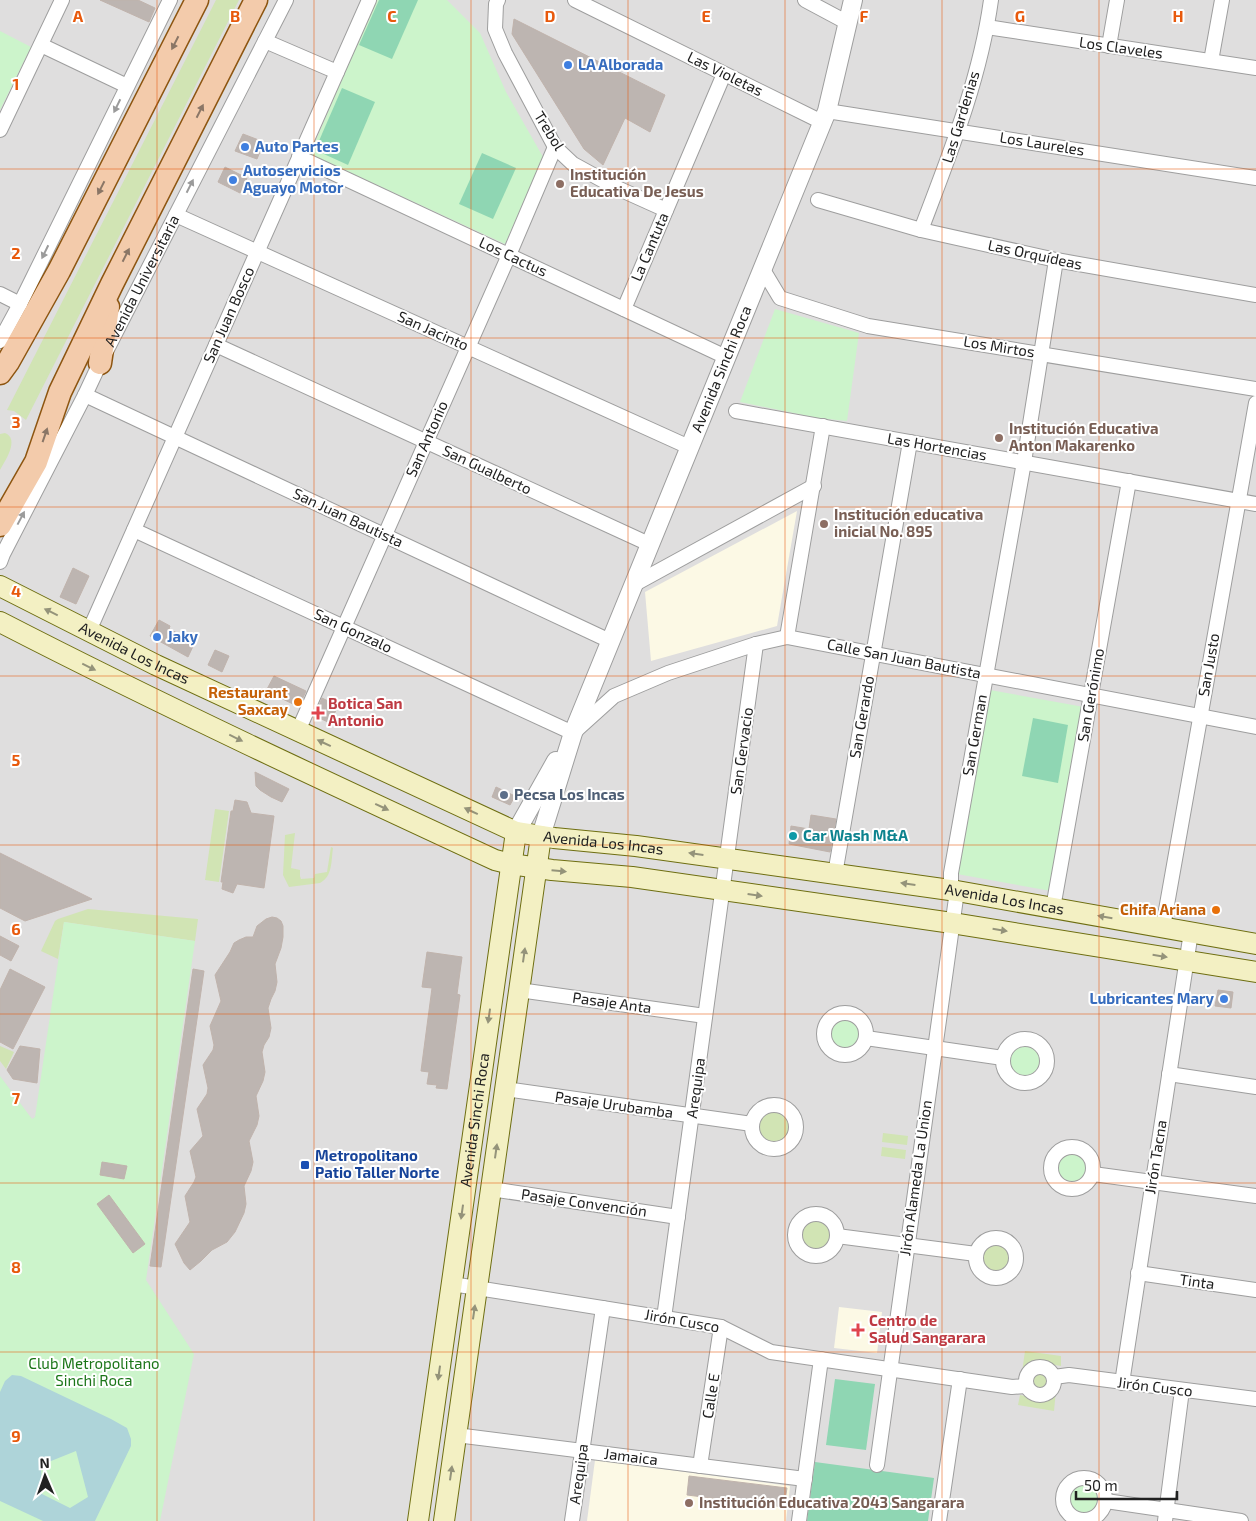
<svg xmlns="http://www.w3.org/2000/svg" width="1256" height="1521" font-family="'Exo 2',sans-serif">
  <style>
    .residential { fill: #dfdede }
    .education { fill: #fcf9e5 }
    .grass { fill: #d1e4b4 }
    .park { fill: #ccf4cb }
    .pitch { fill: #8fd6b3 }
    .water { fill: #aed4d9; fill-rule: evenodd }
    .building { fill: #bdb5b1; stroke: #c0b3ac }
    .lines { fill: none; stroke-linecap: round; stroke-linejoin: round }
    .minor-casing { stroke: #9e9e9e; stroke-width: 16 }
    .tertiary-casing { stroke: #9e9e9e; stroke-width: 20 }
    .secondary-casing { stroke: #6e6e11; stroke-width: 22 }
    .primary-casing { stroke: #8d5510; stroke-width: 25 }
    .minor { stroke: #fff; stroke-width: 14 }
    .tertiary { stroke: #fff; stroke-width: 18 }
    .secondary { stroke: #f3f0c3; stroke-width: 20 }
    .primary { stroke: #f3cbab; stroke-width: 22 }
    .oneway { fill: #8a7666 }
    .oneway2 { fill: #9b9b9b }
    .oneway3 { fill: #94937a }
    .grid { fill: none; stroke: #e8590c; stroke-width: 1; stroke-opacity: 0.55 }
    .shop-dot { fill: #3f7fe0; stroke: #fff; stroke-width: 2 }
    .education-dot { fill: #8d6e63; stroke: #fff; stroke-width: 2 }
    .food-dot { fill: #e8710a; stroke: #fff; stroke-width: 2 }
    .health-dot { fill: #e0444e; stroke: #fff; stroke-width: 2 }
    .service-dot { fill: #5c6f8a; stroke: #fff; stroke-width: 2 }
    .culture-dot { fill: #0f9aa8; stroke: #fff; stroke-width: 2 }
    .transit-dot { fill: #1a4fb4; stroke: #fff; stroke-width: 2 }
    .labels { text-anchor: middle; stroke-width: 4; stroke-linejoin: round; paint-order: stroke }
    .street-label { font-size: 15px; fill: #212121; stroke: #fff }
    .shop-label { font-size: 15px; font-weight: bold; fill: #366cbe; stroke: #fff; text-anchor: start }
    .education-label { font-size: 15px; font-weight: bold; fill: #785e54; stroke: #fff; text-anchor: start }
    .food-label { font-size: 15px; font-weight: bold; fill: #c56008; stroke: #fff; text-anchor: end }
    .health-label { font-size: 15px; font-weight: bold; fill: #be3a42; stroke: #fff; text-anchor: start }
    .service-label { font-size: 15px; font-weight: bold; fill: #4e5e75; stroke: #fff; text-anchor: start }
    .culture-label { font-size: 15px; font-weight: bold; fill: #0d838f; stroke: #fff; text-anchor: start }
    .transit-label { font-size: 15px; font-weight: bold; fill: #164399; stroke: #fff; text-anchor: start }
    .park-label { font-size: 15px; fill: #1b7518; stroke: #fff }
    .grid-label { font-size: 16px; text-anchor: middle; font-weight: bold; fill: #e8590c; stroke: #fff; stroke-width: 4; stroke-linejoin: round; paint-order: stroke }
  </style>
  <rect width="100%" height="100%" fill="#f0ede8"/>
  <rect class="residential" x="0" y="0" width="1256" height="1521"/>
  <g class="education">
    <polygon points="797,511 777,626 651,661 645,592"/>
    <polygon points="839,1307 882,1312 877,1353 834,1348"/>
    <polygon points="595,1460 790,1486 786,1521 587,1521"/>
  </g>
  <g class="grass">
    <polygon points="216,0 239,0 26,420 14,411 7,410"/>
    <path d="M5,433C20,439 5,461 0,470V434Z"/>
    <polygon points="215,809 229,811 219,882 205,880"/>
    <path d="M295,833L291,868L300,870V876L301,879L314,878L315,874L327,872L331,847L333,848C331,861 333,876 320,883L289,887L283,875L285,835Z"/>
    <polygon points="88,909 198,919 195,941 64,922 58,959 41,951 55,921 58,919"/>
    <polygon points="0,1046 14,1052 6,1069 0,1061"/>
    <circle cx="774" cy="1127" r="18"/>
    <polygon points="883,1133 908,1136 907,1145 882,1142"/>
    <polygon points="882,1147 906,1150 905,1159 881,1156"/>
    <circle cx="816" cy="1235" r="17"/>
    <circle cx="996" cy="1258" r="16"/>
    <path d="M1025,1351L1061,1356V1366C1052,1365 1040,1361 1032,1366C1027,1369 1027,1371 1022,1372Z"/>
    <circle cx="1040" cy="1381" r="10"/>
    <path d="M1056,1390L1054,1411L1018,1405L1020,1395C1035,1398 1043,1401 1056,1390Z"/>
  </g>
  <g class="park">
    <polygon points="376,0 447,0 480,33 506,92 543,157 505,244 310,154"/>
    <polygon points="0,31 31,47 0,110"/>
    <polygon points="775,309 859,333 847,421 818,418 740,402"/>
    <polygon points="990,690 1084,707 1051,891 957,874"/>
    <polygon points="64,922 195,941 146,1280 194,1354 160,1521 0,1521 0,1076 32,1119 35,1117"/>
    <circle cx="845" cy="1034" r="17"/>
    <circle cx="1025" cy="1061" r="17"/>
    <circle cx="1071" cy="1168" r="16"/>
    <circle cx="1084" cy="1500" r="18"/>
  </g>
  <g class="pitch">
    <polygon points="379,0 418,0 392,59 359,45"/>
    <polygon points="342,88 375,102 348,165 315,150"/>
    <polygon points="482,153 516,168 493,219 459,204"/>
    <polygon points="1033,718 1068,725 1058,783 1022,776"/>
    <polygon points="835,1379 875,1384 866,1450 826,1445"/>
    <polygon points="815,1462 934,1478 928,1521 807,1521"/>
  </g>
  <path class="water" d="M12,1375L21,1376L111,1419L127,1428L131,1439V1446L95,1521H43L0,1501V1392L5,1381ZM76,1451L88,1497L70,1508L42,1494L41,1465Z"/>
  <g class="building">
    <polygon points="100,0 138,0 155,8 149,22"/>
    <polygon points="514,19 665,95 650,132 625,118 603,165 584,149 512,34"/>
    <polygon points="243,134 264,142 257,159 235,151"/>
    <polygon points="225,167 247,178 240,193 218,182"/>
    <polygon points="73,568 89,576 76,604 60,597"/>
    <polygon points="159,620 170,626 169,629 195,642 188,657 150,636"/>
    <polygon points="215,650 229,656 222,672 208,665"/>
    <polygon points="274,676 306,691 301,702 295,705 266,691"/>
    <polygon points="322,698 338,706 330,723 315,716"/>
    <polygon points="255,772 289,789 282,802 271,797 260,790 256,786"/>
    <polygon points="496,787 515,796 510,805 492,797"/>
    <polygon points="235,800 247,802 251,813 274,816 264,888 237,884 233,893 222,889 223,882 221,882 231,811 233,811"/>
    <polygon points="811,815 836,819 830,852 789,844 791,826 809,829"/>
    <polygon points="0,853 92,899 25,921 0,908"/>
    <polygon points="272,917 277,918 281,921 283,926 283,937 281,948 275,964 277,982 275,991 271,999 268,1008 271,1028 269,1037 264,1045 262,1052 265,1072 263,1081 256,1096 259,1116 257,1125 249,1141 253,1162 251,1171 244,1186 246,1204 244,1213 235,1232 227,1242 212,1250 201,1261 190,1270 184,1263 175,1244 190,1222 185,1196 194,1182 196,1177 190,1151 203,1136 197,1109 207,1094 208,1088 203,1065 213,1050 214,1045 210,1026 221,1001 215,975 230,952 234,943 239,940 246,937 253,937 257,926 266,919"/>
    <polygon points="0,936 19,946 11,961 0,955"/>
    <polygon points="427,952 462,957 457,994 460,995 447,1089 436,1088 437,1085 427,1084 429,1072 421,1071 432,988 422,987"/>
    <polygon points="10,969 45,987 13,1049 0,1042 0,990"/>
    <polygon points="193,969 204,971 161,1267 150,1266"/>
    <polygon points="1218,990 1233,992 1231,1008 1215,1006"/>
    <polygon points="20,1046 40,1049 37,1083 13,1079 7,1070"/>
    <polygon points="102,1162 127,1166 124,1179 100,1175"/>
    <polygon points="109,1195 145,1244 133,1253 97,1204"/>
    <polygon points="689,1476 787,1488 784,1507 687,1495"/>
  </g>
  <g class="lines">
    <g class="minor-casing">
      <g id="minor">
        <polyline points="498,0 496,4 495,29 505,53 555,147 573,164 615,187 666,210"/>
        <polyline points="575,0 822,122"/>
        <polyline points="805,0 848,23"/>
        <polyline points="987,27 1256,68"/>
        <polyline points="265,41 337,72"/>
        <polyline points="41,45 127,86"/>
        <polyline points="1109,46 1117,0"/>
        <polyline points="1211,61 1222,0"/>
        <polyline points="827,111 1256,178"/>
        <polyline points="0,130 62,0"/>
        <polyline points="299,157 726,357"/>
        <polyline points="818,200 921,230 1056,260 1256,295"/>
        <polyline points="176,215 689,447"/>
        <path d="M921,230C949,156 980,80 991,0"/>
        <polyline points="762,268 780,298 868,326 1256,389"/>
        <polyline points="0,294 20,304"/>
        <polyline points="624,309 724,74"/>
        <polyline points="0,341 20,304 170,0"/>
        <polyline points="216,345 649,544"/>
        <polyline points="85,395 610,641"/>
        <polyline points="736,411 1256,504"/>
        <polyline points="134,530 573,733 614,696 668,673 756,644 787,637 1256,727"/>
        <path id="s1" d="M0,562L3,554L85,395L100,363L286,0"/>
        <polyline points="633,585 814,486"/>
        <polyline points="89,631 369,0"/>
        <polyline points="787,637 823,426"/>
        <polyline points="298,731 509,255 555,147"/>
        <polyline points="835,874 910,442"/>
        <polyline points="951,891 951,873 1024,462 1056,260"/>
        <polyline points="1053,908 1129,481"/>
        <polyline points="1163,927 1256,403"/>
        <polyline points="519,990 705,1016"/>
        <circle cx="845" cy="1034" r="21"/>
        <polyline points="866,1038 1003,1058"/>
        <circle cx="1025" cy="1061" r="22"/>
        <polyline points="1169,1074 1256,1087"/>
        <polyline points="505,1089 752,1124"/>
        <circle cx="774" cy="1127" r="22"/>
        <circle cx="1072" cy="1168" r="21"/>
        <polyline points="1093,1174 1256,1196"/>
        <polyline points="491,1189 678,1217"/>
        <circle cx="816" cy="1235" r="21"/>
        <polyline points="837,1236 976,1254"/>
        <circle cx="996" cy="1258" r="20"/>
        <polyline points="1138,1273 1256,1290"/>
        <polyline points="452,1284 721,1327 771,1352 1012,1387 1026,1386"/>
        <polyline points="664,1318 756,644"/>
        <circle cx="1040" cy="1381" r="14"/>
        <polyline points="1054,1377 1069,1375 1256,1399"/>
        <polyline points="1122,1383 1191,932"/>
        <polyline points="456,1435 805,1479"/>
        <polyline points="877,1465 957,891"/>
        <polyline points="700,1466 721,1327"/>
        <circle cx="1084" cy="1499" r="21"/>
        <polyline points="1106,1501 1241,1521"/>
        <polyline points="572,1521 603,1308"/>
        <polyline points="799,1521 821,1359"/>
        <polyline points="939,1521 960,1379"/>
        <polyline points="1165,1521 1182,1390"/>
      </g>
    </g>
    <g class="tertiary-casing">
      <g id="tertiary">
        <polyline points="516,832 556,761"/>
        <path id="s2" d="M541,836L573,733L827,111L853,0"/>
      </g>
    </g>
    <g class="secondary-casing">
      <g id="secondary">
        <path id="s3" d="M0,586L156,665L516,832L554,838L636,846L957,891L1256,944"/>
        <path d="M0,622C163,706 329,783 495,860L511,864L552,870L632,877L952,923L1256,972"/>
        <path id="s4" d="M418,1521L516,832"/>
        <polyline points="444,1521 541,836"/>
      </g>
    </g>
    <g class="primary-casing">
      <g id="primary">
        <polyline points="100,363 108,307"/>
        <polyline points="0,373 8,362 59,271 197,0"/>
        <polyline points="0,525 36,462 60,392 112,284 256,0"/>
      </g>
    </g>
    <use href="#minor" class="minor"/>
    <use href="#tertiary" class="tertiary"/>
    <use href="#secondary" class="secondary"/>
    <use href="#primary" class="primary"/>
  </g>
  <defs><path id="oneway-solid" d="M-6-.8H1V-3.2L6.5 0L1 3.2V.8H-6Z" transform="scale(1.25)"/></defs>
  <g class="oneway">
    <use href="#oneway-solid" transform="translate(175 43) rotate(117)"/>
    <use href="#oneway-solid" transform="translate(200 111) rotate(-63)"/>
    <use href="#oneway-solid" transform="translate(101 188) rotate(117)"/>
    <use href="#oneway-solid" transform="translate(126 255) rotate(-63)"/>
    <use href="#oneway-solid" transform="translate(45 435) rotate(-71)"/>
  </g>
  <g class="oneway2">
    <use href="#oneway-solid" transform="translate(117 106) rotate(116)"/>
    <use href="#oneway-solid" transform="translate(190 186) rotate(-63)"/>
    <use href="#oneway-solid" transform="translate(45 252) rotate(116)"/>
    <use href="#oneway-solid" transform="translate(21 518) rotate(-62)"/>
  </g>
  <g class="oneway3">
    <use href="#oneway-solid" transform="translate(51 612) rotate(-154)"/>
    <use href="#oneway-solid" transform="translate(89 667) rotate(26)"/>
    <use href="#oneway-solid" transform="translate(236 738) rotate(26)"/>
    <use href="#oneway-solid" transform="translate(324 743) rotate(-155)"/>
    <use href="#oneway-solid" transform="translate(382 807) rotate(25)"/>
    <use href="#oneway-solid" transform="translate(471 811) rotate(-155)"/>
    <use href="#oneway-solid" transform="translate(696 854) rotate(-172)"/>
    <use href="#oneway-solid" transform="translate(559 871) rotate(5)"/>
    <use href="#oneway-solid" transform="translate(908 884) rotate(-172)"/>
    <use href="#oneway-solid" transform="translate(755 895) rotate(8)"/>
    <use href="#oneway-solid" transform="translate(1105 917) rotate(-170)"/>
    <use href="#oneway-solid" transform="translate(1000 930) rotate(9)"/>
    <use href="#oneway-solid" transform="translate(524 955) rotate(-82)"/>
    <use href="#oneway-solid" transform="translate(1160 956) rotate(9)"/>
    <use href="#oneway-solid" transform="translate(489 1016) rotate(98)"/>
    <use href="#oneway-solid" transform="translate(496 1151) rotate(-82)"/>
    <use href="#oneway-solid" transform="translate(462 1212) rotate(98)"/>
    <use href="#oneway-solid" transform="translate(474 1312) rotate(-82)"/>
    <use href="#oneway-solid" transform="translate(439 1373) rotate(98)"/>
    <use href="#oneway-solid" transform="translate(451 1473) rotate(-82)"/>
  </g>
  <path class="grid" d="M157,0V1521M314,0V1521M471,0V1521M628,0V1521M785,0V1521M942,0V1521M1099,0V1521M0,169H1256M0,338H1256M0,507H1256M0,676H1256M0,845H1256M0,1014H1256M0,1183H1256M0,1352H1256"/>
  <g class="shop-dot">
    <circle cx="568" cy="65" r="5"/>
    <circle cx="245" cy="147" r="5"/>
    <circle cx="233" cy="180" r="5"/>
    <circle cx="157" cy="637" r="5"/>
    <circle cx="1224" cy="999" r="5"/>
  </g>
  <g class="education-dot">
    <circle cx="560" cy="184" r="5"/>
    <circle cx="999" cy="438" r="5"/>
    <circle cx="824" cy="524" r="5"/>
    <circle cx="689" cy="1503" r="5"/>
  </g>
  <g class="food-dot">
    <circle cx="298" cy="702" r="5"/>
    <circle cx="1216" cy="910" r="5"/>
  </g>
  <g class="health-dot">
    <path d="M315.5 705.5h5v5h5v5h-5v5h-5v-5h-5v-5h5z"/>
    <path d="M855.5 1322.5h5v5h5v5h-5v5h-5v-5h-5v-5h5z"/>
  </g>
  <circle class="service-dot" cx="504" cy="795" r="5"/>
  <circle class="culture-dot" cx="793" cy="836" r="5"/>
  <rect class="transit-dot" x="300" y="1160" width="10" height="10" rx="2.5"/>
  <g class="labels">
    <g class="street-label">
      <text transform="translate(1121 48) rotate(8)" y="5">Los Claveles</text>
      <text transform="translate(725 74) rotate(26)" y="5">Las Violetas</text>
      <text transform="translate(961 117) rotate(-73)" y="5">Las Gardenias</text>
      <text transform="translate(549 131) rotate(58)" y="5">Trebol</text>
      <text transform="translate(1042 144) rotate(9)" y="5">Los Laureles</text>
      <text transform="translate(650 247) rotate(-67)" y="5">La Cantuta</text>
      <text transform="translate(1035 255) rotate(12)" y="5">Las Orquídeas</text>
      <text transform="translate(513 257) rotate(25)" y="5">Los Cactus</text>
      <text dy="5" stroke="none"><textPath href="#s1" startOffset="315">Avenida Universitaria</textPath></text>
      <text transform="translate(229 315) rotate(-66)" y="5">San Juan Bosco</text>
      <text transform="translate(433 331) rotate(24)" y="5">San Jacinto</text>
      <text transform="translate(999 347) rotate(9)" y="5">Los Mirtos</text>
      <text dy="5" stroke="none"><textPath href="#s2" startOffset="501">Avenida Sinchi Roca</textPath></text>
      <text transform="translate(427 439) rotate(-66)" y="5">San Antonio</text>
      <text transform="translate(937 447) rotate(10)" y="5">Las Hortencias</text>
      <text transform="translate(487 470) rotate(25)" y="5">San Gualberto</text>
      <text transform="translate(348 518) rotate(25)" y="5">San Juan Bautista</text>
      <text transform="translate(353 631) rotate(25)" y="5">San Gonzalo</text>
      <text dy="5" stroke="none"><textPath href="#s3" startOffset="150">Avenida Los Incas</textPath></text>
      <text transform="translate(904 659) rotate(11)" y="5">Calle San Juan Bautista</text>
      <text transform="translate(1209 665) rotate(-80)" y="5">San Justo</text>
      <text transform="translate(1091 695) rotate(-80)" y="5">San Gerónimo</text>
      <text transform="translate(862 717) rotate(-80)" y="5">San Gerardo</text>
      <text transform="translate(975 735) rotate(-80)" y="5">San German</text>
      <text transform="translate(742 751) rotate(-82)" y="5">San Gervacio</text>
      <text dy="5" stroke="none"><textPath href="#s3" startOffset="660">Avenida Los Incas</textPath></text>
      <text dy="5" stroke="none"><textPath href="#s3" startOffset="1065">Avenida Los Incas</textPath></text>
      <text transform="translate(612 1003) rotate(8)" y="5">Pasaje Anta</text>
      <text transform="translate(696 1088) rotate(-82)" y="5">Arequipa</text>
      <text transform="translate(614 1105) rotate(8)" y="5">Pasaje Urubamba</text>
      <text dy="5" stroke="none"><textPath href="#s4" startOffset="405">Avenida Sinchi Roca</textPath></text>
      <text transform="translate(1156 1157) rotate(-81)" y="5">Jirón Tacna</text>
      <text transform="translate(916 1178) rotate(-82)" y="5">Jirón Alameda La Union</text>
      <text transform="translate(584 1203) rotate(8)" y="5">Pasaje Convención</text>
      <text transform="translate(1197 1282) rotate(8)" y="5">Tinta</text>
      <text transform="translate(682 1321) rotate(10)" y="5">Jirón Cusco</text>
      <text transform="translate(1155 1387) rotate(7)" y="5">Jirón Cusco</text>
      <text transform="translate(711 1396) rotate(-81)" y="5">Calle E</text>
      <text transform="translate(631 1457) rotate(7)" y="5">Jamaica</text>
      <text transform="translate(579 1474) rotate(-82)" y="5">Arequipa</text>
    </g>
    <g class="shop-label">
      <text x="578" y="70">LA Alborada</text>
      <text x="255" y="152">Auto Partes</text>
      <text x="243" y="176">Autoservicios<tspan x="243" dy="17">Aguayo Motor</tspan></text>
      <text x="167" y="642">Jaky</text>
      <text x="1214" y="1004" text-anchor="end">Lubricantes Mary</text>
    </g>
    <g class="education-label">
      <text x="570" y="180">Institución<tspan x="570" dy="17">Educativa De Jesus</tspan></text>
      <text x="1009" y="434">Institución Educativa<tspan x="1009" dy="17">Anton Makarenko</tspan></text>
      <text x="834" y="520">Institución educativa<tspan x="834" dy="17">inicial No. 895</tspan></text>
      <text x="699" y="1508">Institución Educativa 2043 Sangarara</text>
    </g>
    <g class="food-label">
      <text x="288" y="698">Restaurant<tspan x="288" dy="17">Saxcay</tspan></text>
      <text x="1206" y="915">Chifa Ariana</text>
    </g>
    <g class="health-label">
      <text x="328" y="709">Botica San<tspan x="328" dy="17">Antonio</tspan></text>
      <text x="869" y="1326">Centro de<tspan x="869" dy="17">Salud Sangarara</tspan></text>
    </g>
    <g class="service-label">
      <text x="514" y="800">Pecsa Los Incas</text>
    </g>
    <g class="culture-label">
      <text x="803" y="841">Car Wash M&amp;A</text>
    </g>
    <g class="transit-label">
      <text x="315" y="1161">Metropolitano<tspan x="315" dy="17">Patio Taller Norte</tspan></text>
    </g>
    <g class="park-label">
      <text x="94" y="1369">Club Metropolitano<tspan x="94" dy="17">Sinchi Roca</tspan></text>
    </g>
  </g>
  <g class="grid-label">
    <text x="78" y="22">A</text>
    <text x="235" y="22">B</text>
    <text x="392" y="22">C</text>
    <text x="550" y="22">D</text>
    <text x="706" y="22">E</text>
    <text x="864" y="22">F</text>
    <text x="1020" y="22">G</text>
    <text x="1178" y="22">H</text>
    <text x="16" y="90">1</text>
    <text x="16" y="259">2</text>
    <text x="16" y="428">3</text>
    <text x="16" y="597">4</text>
    <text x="16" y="766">5</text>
    <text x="16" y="935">6</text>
    <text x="16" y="1104">7</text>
    <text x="16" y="1273">8</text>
    <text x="16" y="1442">9</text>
  </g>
  <g transform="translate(45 1476) rotate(358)" stroke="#ffffff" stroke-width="4" paint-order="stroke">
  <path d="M0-4L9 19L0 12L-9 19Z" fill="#212121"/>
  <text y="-8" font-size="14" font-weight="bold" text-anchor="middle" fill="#212121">N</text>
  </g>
  <path d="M1076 1491v8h101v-8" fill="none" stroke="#212121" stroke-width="2.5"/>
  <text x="1084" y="1491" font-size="15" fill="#212121" stroke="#ffffff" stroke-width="4" paint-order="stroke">50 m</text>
</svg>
